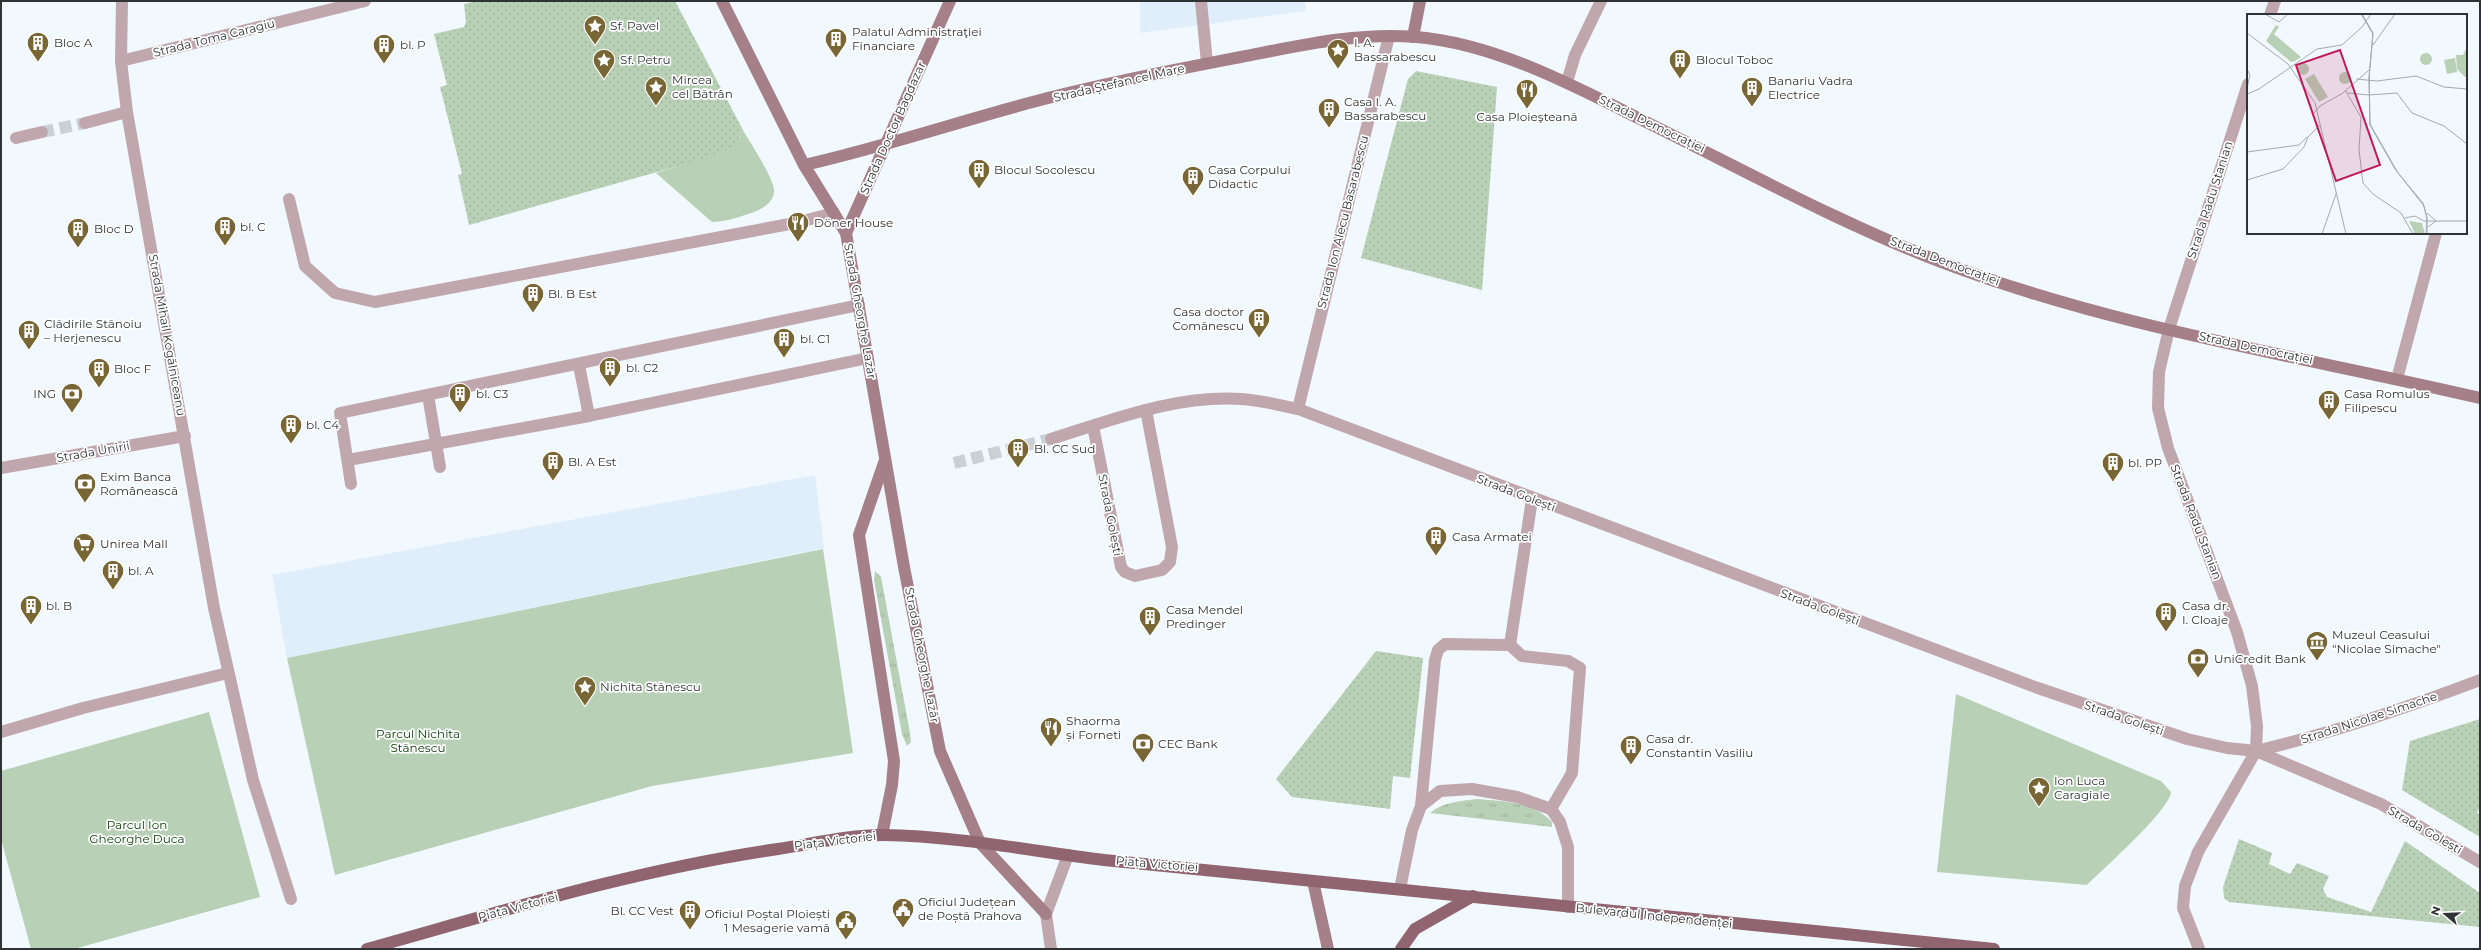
<svg xmlns="http://www.w3.org/2000/svg" width="2481" height="950" font-family="Montserrat,sans-serif">
  <style>
    .built { fill: #dfeefa }
    .grass { fill: url(#grass-tufts) }
    .park { fill: #b8d0b5 }
    .garden { fill: url(#garden-dots) }
    .lines { fill: none; stroke-linecap: round; stroke-linejoin: round }
    .street-tunnel { stroke: #cad1d6; stroke-width: 12; stroke-dasharray: 12 6; stroke-linecap: butt }
    .lane { stroke: #c0a7ad; stroke-width: 12 }
    .street { stroke: #c0a7ad; stroke-width: 12 }
    .secondary { stroke: #a58089; stroke-width: 12 }
    .primary { stroke: #90656f; stroke-width: 12 }
    .labels { text-anchor: middle; stroke-width: 3.5; stroke-linejoin: round; paint-order: stroke }
    .poi-label { font-size: 12px; fill: #303336; stroke: #fff; text-anchor: start }
    .street-label { font-size: 12px; fill: #303336; stroke: #fff }
    .park-label { font-size: 12px; fill: #0f410a; stroke: #fff }
    .inset-road { fill: none; stroke: #a4a9ae; stroke-width: 1 }
    .view { fill: #c2185b; fill-opacity: 0.15; stroke: #c2185b; stroke-width: 2 }
    .inset-edge { fill: none; stroke: #303336; stroke-width: 2 }
  </style>
  <defs>
    <pattern id="grass-tufts" width="24" height="20" patternUnits="userSpaceOnUse"><rect width="24" height="20" fill="#b8d0b5"/><path d="M3 7l-1-3M5 7V3M7 7l1-3M15 17l-1-3M17 17v-4M19 17l1-3" fill="none" stroke="#9eb39c"/></pattern>
    <pattern id="garden-dots" width="8" height="8" patternUnits="userSpaceOnUse"><rect width="8" height="8" fill="#b8d0b5"/><path d="M2 2h.1M6 6h.1" fill="none" stroke="#9eb39c" stroke-width="1.8" stroke-linecap="round"/></pattern>
  </defs>
  <rect width="100%" height="100%" fill="#f1f8fe"/>
  <g class="built">
    <polygon points="1140,1 1305,1 1306,11 1140,33"/>
    <polygon points="815,475 824,548 287,658 272,575"/>
  </g>
  <g class="grass">
    <polygon points="875,571 881,577 910,733 911,742 907,746 902,734 874,580"/>
    <path d="M1477,799C1503,801 1534,802 1552,822V827L1430,813C1443,802 1460,801 1477,799Z"/>
  </g>
  <g class="park">
    <path d="M743,130C749,141 776,181 774,192C773,205 758,211 748,214C736,218 724,222 712,222L656,173L718,153L740,138Z"/>
    <polygon points="823,549 853,753 652,786 335,875 287,658"/>
    <path d="M1956,694L2161,781L2171,792C2169,811 2104,868 2087,885L1937,872Z"/>
    <polygon points="209,712 260,897 74,949 31,949 1,839 1,771"/>
  </g>
  <g class="garden">
    <path d="M476,1H675L743,130C737,149 720,152 703,159L469,225L458,175L462,174L440,87L447,85L434,34L464,27L466,22L464,4Z"/>
    <polygon points="1416,71 1497,87 1482,290 1361,258 1408,79"/>
    <polygon points="1376,651 1423,658 1410,778 1393,776 1390,809 1292,797 1276,779"/>
    <polygon points="2480,719 2480,807 2477,813 2480,815 2480,837 2402,790 2410,741"/>
    <polygon points="2239,839 2272,853 2269,864 2290,874 2297,863 2329,876 2323,889 2327,897 2371,912 2405,841 2480,893 2480,927 2229,902 2224,898 2223,887"/>
  </g>
  <g class="lines">
    <g class="street-tunnel">
      <polyline points="42,132 85,123"/>
      <polyline points="954,463 1051,439"/>
    </g>
    <g class="lane">
      <polyline points="1201,1 1207,63"/>
      <polyline points="1567,82 1575,55 1601,1"/>
      <polyline points="289,199 305,266 335,293 375,302 795,223 834,213"/>
      <polyline points="579,365 589,416"/>
      <polyline points="2397,379 2436,233"/>
      <polyline points="428,395 440,467"/>
      <polyline points="348,460 589,416 868,358"/>
      <polyline points="351,484 340,413 859,305"/>
      <polyline points="1510,645 1532,499"/>
      <polyline points="1421,806 1440,791 1472,789 1517,797 1551,809 1560,822 1568,847 1568,907"/>
      <polyline points="1400,889 1412,830 1421,806 1435,660 1438,650 1445,644 1510,645 1522,656 1568,661 1580,668 1572,773 1551,809"/>
    </g>
    <g class="street">
      <polyline points="122,1 121,61 365,1"/>
      <polyline points="2270,15 2275,1"/>
      <polyline points="121,61 127,112 214,608 253,780 291,899"/>
      <polyline points="85,123 127,112"/>
      <polyline points="16,138 42,132"/>
      <polyline points="1298,409 1389,36"/>
      <polyline points="1093,426 1121,567 1125,572 1135,576 1162,570 1170,562 1172,547 1146,410"/>
      <path d="M1051,439C1112,420 1175,395 1241,399C1260,400 1279,405 1298,409L2035,687L2187,739L2227,748L2256,751L2381,804L2480,862"/>
      <polyline points="1,468 185,436"/>
      <polyline points="1,732 83,708 228,673"/>
      <path d="M2256,751C2333,733 2406,708 2480,680"/>
      <polyline points="1051,949 1046,914 1068,855"/>
      <polyline points="2199,949 2183,908 2185,886 2198,852 2256,751 2257,726 2252,686 2237,632 2168,448 2158,408 2159,372 2169,329 2248,84"/>
    </g>
    <g class="secondary">
      <polyline points="722,1 804,165 846,233 904,567 940,751 980,843 1046,914"/>
      <polyline points="1413,37 1420,1"/>
      <path d="M804,165C879,148 951,124 1025,104C1096,85 1169,71 1241,57C1298,46 1357,32 1416,37C1492,43 1571,84 1638,118C1738,167 1837,222 1941,262C2115,328 2300,356 2480,398"/>
      <polyline points="846,233 950,1"/>
      <polyline points="882,835 892,785 894,761 859,535 885,460"/>
      <polyline points="1313,881 1328,949"/>
    </g>
    <g class="primary">
      <path d="M367,949C503,911 638,869 778,849C812,844 848,835 883,835C957,836 1031,851 1104,860L1994,949"/>
      <polyline points="1401,949 1415,929 1473,896"/>
    </g>
  </g>
  <defs>
    <g id="sight-pin" transform="scale(1.15)"><path d="M0 17L-7.5 6A9.5 9.5 0 1 1 7.5 6Z" fill="#796635" stroke="#fff"/><path d="M0-6L1.8-2.2L6-1.7L2.9 1.2L3.7 5.4L0 3.3L-3.7 5.4L-2.9 1.2L-6-1.7L-1.8-2.2Z" fill="#fff"/></g>
    <g id="building-pin" transform="scale(1.15)"><path d="M0 17L-7.5 6A9.5 9.5 0 1 1 7.5 6Z" fill="#796635" stroke="#fff"/><path d="M-4-6H4V6H1V3H-1V6H-4ZM-2.5-4.3h1.7v1.8h-1.7ZM.8-4.3h1.7v1.8H.8ZM-2.5-1h1.7V.8h-1.7ZM.8-1h1.7V.8H.8Z" fill="#fff"/></g>
    <g id="restaurant-pin" transform="scale(1.15)"><path d="M0 17L-7.5 6A9.5 9.5 0 1 1 7.5 6Z" fill="#796635" stroke="#fff"/><path d="M-5-6h1v4h1v-4h1v4h1v-4h1v5L-1.5 .5V6h-2V.5L-5-1ZM5-6V6H3V1.5H1.5Q1.5-4 5-6Z" fill="#fff"/></g>
    <g id="bank-pin" transform="scale(1.15)"><path d="M0 17L-7.5 6A9.5 9.5 0 1 1 7.5 6Z" fill="#796635" stroke="#fff"/><path d="M-6-4H6V4H-6ZM0-2.3a2.3 2.3 0 1 0 0 4.6a2.3 2.3 0 1 0 0-4.6Z" fill="#fff"/></g>
    <g id="supermarket-pin" transform="scale(1.15)"><path d="M0 17L-7.5 6A9.5 9.5 0 1 1 7.5 6Z" fill="#796635" stroke="#fff"/><path d="M-6-5.5h2.5l.6 2H6L4.5 2H-2.5L-4.4-4H-6ZM-1.5 3.2a1.3 1.3 0 1 0 .1 0ZM3 3.2a1.3 1.3 0 1 0 .1 0Z" fill="#fff"/></g>
    <g id="museum-pin" transform="scale(1.15)"><path d="M0 17L-7.5 6A9.5 9.5 0 1 1 7.5 6Z" fill="#796635" stroke="#fff"/><path d="M0-6L6-3V-2H-6V-3ZM-5-1h2V3h-2ZM-1-1h2V3h-2ZM3-1h2V3H3ZM-6 4H6V6H-6Z" fill="#fff"/></g>
    <g id="civic-pin" transform="scale(1.15)"><path d="M0 17L-7.5 6A9.5 9.5 0 1 1 7.5 6Z" fill="#796635" stroke="#fff"/><path d="M-.6-6.5H3V-4.5H.6V-3L4-1V1h2V6H-6V1h2V-1L-.6-3ZM-1.2 2.5V6h2.4V2.5Z" fill="#fff"/></g>
  </defs>
  <g fill-rule="evenodd">
    <use href="#sight-pin" x="595" y="26"/>
    <use href="#building-pin" x="836" y="39"/>
    <use href="#building-pin" x="38" y="43"/>
    <use href="#building-pin" x="384" y="45"/>
    <use href="#sight-pin" x="1338" y="50"/>
    <use href="#sight-pin" x="604" y="60"/>
    <use href="#building-pin" x="1680" y="60"/>
    <use href="#sight-pin" x="656" y="87"/>
    <use href="#building-pin" x="1752" y="88"/>
    <use href="#restaurant-pin" x="1527" y="90"/>
    <use href="#building-pin" x="1329" y="109"/>
    <use href="#building-pin" x="979" y="170"/>
    <use href="#building-pin" x="1193" y="177"/>
    <use href="#restaurant-pin" x="798" y="223"/>
    <use href="#building-pin" x="225" y="227"/>
    <use href="#building-pin" x="78" y="229"/>
    <use href="#building-pin" x="533" y="294"/>
    <use href="#building-pin" x="1259" y="319"/>
    <use href="#building-pin" x="29" y="331"/>
    <use href="#building-pin" x="784" y="339"/>
    <use href="#building-pin" x="610" y="368"/>
    <use href="#building-pin" x="99" y="369"/>
    <use href="#bank-pin" x="72" y="394"/>
    <use href="#building-pin" x="460" y="394"/>
    <use href="#building-pin" x="2329" y="401"/>
    <use href="#building-pin" x="291" y="425"/>
    <use href="#building-pin" x="1018" y="449"/>
    <use href="#building-pin" x="553" y="462"/>
    <use href="#building-pin" x="2113" y="463"/>
    <use href="#bank-pin" x="85" y="484"/>
    <use href="#building-pin" x="1436" y="537"/>
    <use href="#supermarket-pin" x="84" y="544"/>
    <use href="#building-pin" x="113" y="571"/>
    <use href="#building-pin" x="31" y="606"/>
    <use href="#building-pin" x="2166" y="613"/>
    <use href="#building-pin" x="1150" y="617"/>
    <use href="#museum-pin" x="2317" y="642"/>
    <use href="#bank-pin" x="2198" y="659"/>
    <use href="#sight-pin" x="585" y="687"/>
    <use href="#restaurant-pin" x="1051" y="728"/>
    <use href="#bank-pin" x="1143" y="744"/>
    <use href="#building-pin" x="1631" y="746"/>
    <use href="#sight-pin" x="2039" y="788"/>
    <use href="#civic-pin" x="903" y="909"/>
    <use href="#building-pin" x="690" y="911"/>
    <use href="#civic-pin" x="846" y="921"/>
  </g>
  <g class="labels">
    <g class="poi-label">
      <text x="610" y="30">Sf. Pavel</text>
      <text x="852" y="36">Palatul Administraţiei<tspan x="852" dy="14">Financiare</tspan></text>
      <text x="54" y="47">Bloc A</text>
      <text x="1354" y="47">I. A.<tspan x="1354" dy="14">Bassarabescu</tspan></text>
      <text x="400" y="49">bl. P</text>
      <text x="620" y="64">Sf. Petru</text>
      <text x="1696" y="64">Blocul Toboc</text>
      <text x="672" y="84">Mircea<tspan x="672" dy="14">cel Bătrân</tspan></text>
      <text x="1768" y="85">Banariu Vadra<tspan x="1768" dy="14">Electrice</tspan></text>
      <text x="1344" y="106">Casa I. A.<tspan x="1344" dy="14">Bassarabescu</tspan></text>
      <text x="1527" y="121" text-anchor="middle">Casa Ploieşteană</text>
      <text x="994" y="174">Blocul Socolescu</text>
      <text x="1208" y="174">Casa Corpului<tspan x="1208" dy="14">Didactic</tspan></text>
      <text x="814" y="227">Döner House</text>
      <text x="240" y="231">bl. C</text>
      <text x="94" y="233">Bloc D</text>
      <text x="548" y="298">Bl. B Est</text>
      <text x="1244" y="316" text-anchor="end">Casa doctor<tspan x="1244" dy="14">Comănescu</tspan></text>
      <text x="44" y="328">Clădirile Stănoiu<tspan x="44" dy="14">– Herjenescu</tspan></text>
      <text x="800" y="343">bl. C1</text>
      <text x="626" y="372">bl. C2</text>
      <text x="114" y="373">Bloc F</text>
      <text x="56" y="398" text-anchor="end">ING</text>
      <text x="476" y="398">bl. C3</text>
      <text x="2344" y="398">Casa Romulus<tspan x="2344" dy="14">Filipescu</tspan></text>
      <text x="306" y="429">bl. C4</text>
      <text x="1034" y="453">Bl. CC Sud</text>
      <text x="568" y="466">Bl. A Est</text>
      <text x="2128" y="467">bl. PP</text>
      <text x="100" y="481">Exim Banca<tspan x="100" dy="14">Românească</tspan></text>
      <text x="1452" y="541">Casa Armatei</text>
      <text x="100" y="548">Unirea Mall</text>
      <text x="128" y="575">bl. A</text>
      <text x="46" y="610">bl. B</text>
      <text x="2182" y="610">Casa dr.<tspan x="2182" dy="14">I. Cloaje</tspan></text>
      <text x="1166" y="614">Casa Mendel<tspan x="1166" dy="14">Predinger</tspan></text>
      <text x="2332" y="639">Muzeul Ceasului<tspan x="2332" dy="14">"Nicolae Simache"</tspan></text>
      <text x="2214" y="663">UniCredit Bank</text>
      <text x="600" y="691">Nichita Stănescu</text>
      <text x="1066" y="725">Shaorma<tspan x="1066" dy="14">și Forneti</tspan></text>
      <text x="1646" y="743">Casa dr.<tspan x="1646" dy="14">Constantin Vasiliu</tspan></text>
      <text x="1158" y="748">CEC Bank</text>
      <text x="2054" y="785">Ion Luca<tspan x="2054" dy="14">Caragiale</tspan></text>
      <text x="918" y="906">Oficiul Județean<tspan x="918" dy="14">de Poștă Prahova</tspan></text>
      <text x="674" y="915" text-anchor="end">Bl. CC Vest</text>
      <text x="830" y="918" text-anchor="end">Oficiul Poștal Ploiești<tspan x="830" dy="14">1 Mesagerie vamă</tspan></text>
    </g>
    <g class="street-label">
      <text transform="translate(214 38) rotate(-14)" y="4">Strada Toma Caragiu</text>
      <text transform="translate(1119 83) rotate(-13)" y="4">Strada Ștefan cel Mare</text>
      <text transform="translate(1652 124) rotate(26)" y="4">Strada Democrației</text>
      <text transform="translate(893 128) rotate(-66)" y="4">Strada Doctor Bagdazar</text>
      <text transform="translate(2210 200) rotate(-72)" y="4">Strada Radu Stanian</text>
      <text transform="translate(1343 222) rotate(-76)" y="4">Strada Ion Alecu Basarabescu</text>
      <text transform="translate(1945 261) rotate(21)" y="4">Strada Democrației</text>
      <text transform="translate(860 311) rotate(80)" y="4">Strada Gheorghe Lazăr</text>
      <text transform="translate(167 335) rotate(80)" y="4">Strada Mihail Kogălniceanu</text>
      <text transform="translate(2256 348) rotate(12)" y="4">Strada Democrației</text>
      <text transform="translate(93 452) rotate(-10)" y="4">Strada Unirii</text>
      <text transform="translate(1516 493) rotate(21)" y="4">Strada Golești</text>
      <text transform="translate(1110 515) rotate(79)" y="4">Strada Golești</text>
      <text transform="translate(2196 522) rotate(69)" y="4">Strada Radu Stanian</text>
      <text transform="translate(1820 607) rotate(20)" y="4">Strada Golești</text>
      <text transform="translate(922 655) rotate(79)" y="4">Strada Gheorghe Lazăr</text>
      <text transform="translate(2124 718) rotate(19)" y="4">Strada Golești</text>
      <text transform="translate(2369 718) rotate(-18)" y="4">Strada Nicolae Simache</text>
      <text transform="translate(2425 830) rotate(30)" y="4">Strada Golești</text>
      <text transform="translate(835 841) rotate(-7)" y="4">Piața Victoriei</text>
      <text transform="translate(1157 864) rotate(5)" y="4">Piața Victoriei</text>
      <text transform="translate(518 907) rotate(-15)" y="4">Piața Victoriei</text>
      <text transform="translate(1654 916) rotate(6)" y="4">Bulevardul Independenței</text>
    </g>
    <g class="park-label">
      <text x="418" y="738">Parcul Nichita<tspan x="418" dy="14">Stănescu</tspan></text>
      <text x="137" y="829">Parcul Ion<tspan x="137" dy="14">Gheorghe Duca</tspan></text>
    </g>
  </g>
  <g transform="translate(2247 14)">
    <rect width="220" height="220" fill="#f1f8fe"/>
    <path d="M208,44L210,58L200,60L197,46Z" fill="#b8d0b5"/>
    <path d="M29,11L32,13L27,20L54,43L48,47L44,48L19,27ZM220,33V63H218L210,55L209,41H216ZM173 45a6 6 0 1 1 12 0a6 6 0 1 1-12 0ZM50 55a6 6 0 1 1 12 0a6 6 0 1 1-12 0ZM67,60L81,83L72,88L58,65ZM162,207L175,209L178,220H168Z" fill="#b8d0b5"/>
    <path d="M92 64a6 6 0 1 1 12 0a6 6 0 1 1-12 0Z" fill="#b8d0b5"/>
    <path class="inset-road" d="M18,0L32,8L41,0M114,0L126,20L122,63L123,110L151,159L176,189L180,204V220M115,0L126,19L122,64L123,111L148,155L177,192L180,204L179,220M0,19L41,50L68,89L99,220M126,31L148,0M0,55L3,61L0,74M109,65L130,67L169,62L197,73L220,75M98,76L114,103L112,136L116,169L126,180L154,199L166,220M101,79L122,81M0,80L12,75L70,35L95,31L115,13L124,0M122,81L150,79L165,99L197,112L220,130M67,99L73,92L96,79L122,56M0,116V146M0,138L52,131L60,123M0,166L36,155L57,133L61,123L73,111M180,199L189,207L181,213M158,204L168,202L177,207H220M75,220L89,180"/>
    <path class="view" d="M93,36L133,151L89,167L49,51Z"/>
    <rect width="220" height="220" class="inset-edge"/>
  </g>
  <rect width="2481" height="950" fill="none" stroke="#303336" stroke-width="4"/>
  <g transform="translate(2445 914) rotate(289)" stroke="#ffffff" stroke-width="3" paint-order="stroke">
  <path d="M0-3L7 15L0 10L-7 15Z" fill="#303336"/>
  <text y="-6" font-size="11" font-weight="bold" text-anchor="middle" fill="#303336">N</text>
  </g>
</svg>
